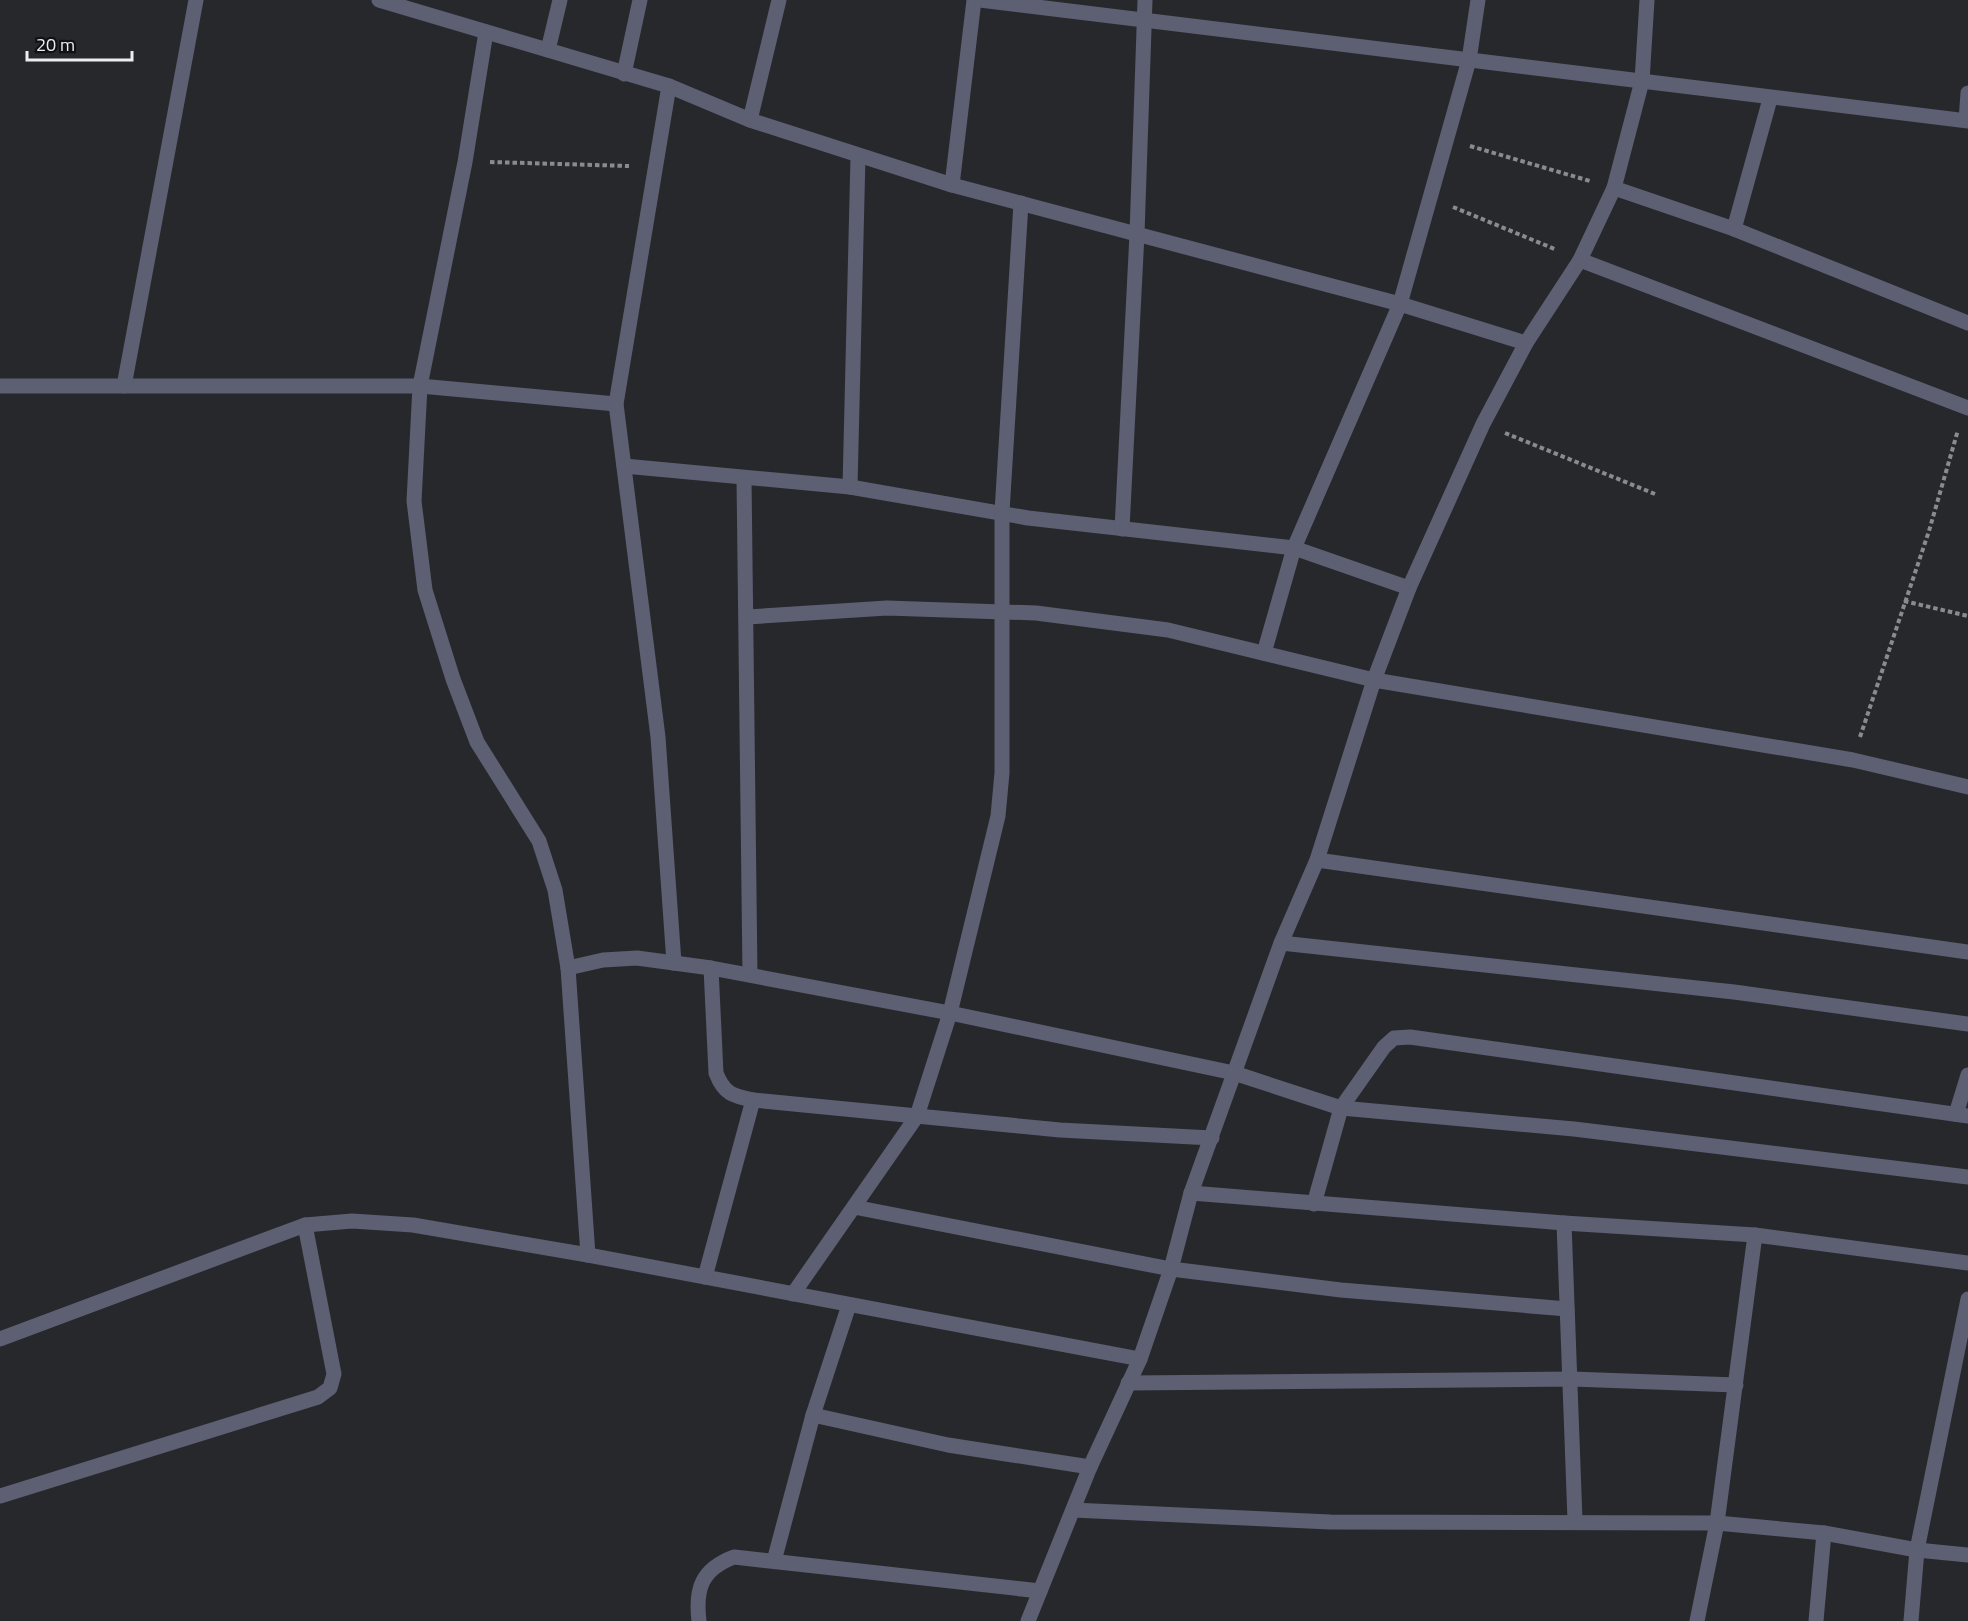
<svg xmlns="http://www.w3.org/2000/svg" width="1968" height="1621" font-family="'Titillium Web',sans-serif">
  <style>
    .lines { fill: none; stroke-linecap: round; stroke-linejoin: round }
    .path { stroke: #8b8b8f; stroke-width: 4; stroke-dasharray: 4.5 3; stroke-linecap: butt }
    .street { stroke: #5d5f73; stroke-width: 15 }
  </style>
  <rect width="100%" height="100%" fill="#27282c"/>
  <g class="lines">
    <g class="path">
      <polyline points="1470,146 1590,181"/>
      <polyline points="490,162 629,166"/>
      <polyline points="1453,207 1557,250"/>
      <polyline points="1505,433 1655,494"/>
      <polyline points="1904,601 1968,616"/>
      <polyline points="1860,737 1929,531 1958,430"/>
    </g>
    <g class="street">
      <polyline points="379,0 669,86 750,120 952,185 1400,304 1526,343"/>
      <polyline points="980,0 1968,121"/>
      <polyline points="486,32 465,162 420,386 414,501 425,590 453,679 477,742 539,841 555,890 568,968 588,1255"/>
      <polyline points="548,50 560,0"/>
      <polyline points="624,74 640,0"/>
      <polyline points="669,86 616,404 658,737 674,963"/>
      <polyline points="750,120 779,0"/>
      <polyline points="1966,120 1968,93"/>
      <polyline points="952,185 974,0"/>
      <polyline points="1614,188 1734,229 1968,323"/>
      <polyline points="1734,229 1770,99"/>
      <polyline points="1580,260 1968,408"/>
      <polyline points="0,386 420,386 616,404"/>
      <polyline points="124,386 196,0"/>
      <polyline points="624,466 850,487 1028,518 1294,548 1264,653"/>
      <polyline points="744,478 750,975"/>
      <polyline points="850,487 858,156"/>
      <polyline points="1122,529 1137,234 1145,0"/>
      <polyline points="1409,588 1294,548 1400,304 1469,60 1478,0"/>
      <polyline points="747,617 887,608 1036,613 1168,630 1374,680 1853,760 1968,787"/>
      <polyline points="1317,860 1968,952"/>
      <polyline points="1281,943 1734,992 1968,1024"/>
      <polyline points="568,968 603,960 637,958 711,968 950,1013 1234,1073 1341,1108 1574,1129 1968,1177"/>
      <path d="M711,968L716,1073C724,1094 733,1096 753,1100L1060,1130L1212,1138"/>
      <polyline points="1956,1114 1968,1075"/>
      <polyline points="1191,1193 1564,1223 1755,1235 1968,1263"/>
      <polyline points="1314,1204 1341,1108 1384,1047 1394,1038 1410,1037 1968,1116"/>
      <polyline points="854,1207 1171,1269 1341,1290 1567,1309"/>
      <polyline points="1564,1223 1575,1520"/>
      <polyline points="705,1277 753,1100"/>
      <polyline points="793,1294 917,1116 950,1013 998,816 1002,773 1002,512 1021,203"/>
      <polyline points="0,1339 305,1225 352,1221 413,1225 588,1255 1140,1359"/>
      <polyline points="1128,1383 1572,1379 1736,1385"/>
      <polyline points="813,1415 948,1445 1090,1467"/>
      <polyline points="0,1496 318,1397 330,1388 334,1374 305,1225"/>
      <polyline points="1073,1510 1330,1522 1717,1523 1824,1533 1917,1550 1968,1555"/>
      <polyline points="774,1561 813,1415 849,1305"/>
      <path d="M699,1621C695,1588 702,1569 734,1557L1040,1591"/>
      <polyline points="1028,1621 1090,1467 1140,1359 1171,1269 1191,1193 1281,943 1317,860 1374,680 1409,588 1483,424 1526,343 1580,260 1614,188 1642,81 1647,0"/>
      <polyline points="1697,1621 1717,1523 1755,1235"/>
      <polyline points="1816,1621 1824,1533"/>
      <polyline points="1911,1621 1917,1550 1968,1299"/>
    </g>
  </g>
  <path d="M27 51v9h105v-9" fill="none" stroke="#ededf0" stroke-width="3"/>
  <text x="36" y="51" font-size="18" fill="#ededf0" stroke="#101113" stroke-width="4.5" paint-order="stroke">20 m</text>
</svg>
